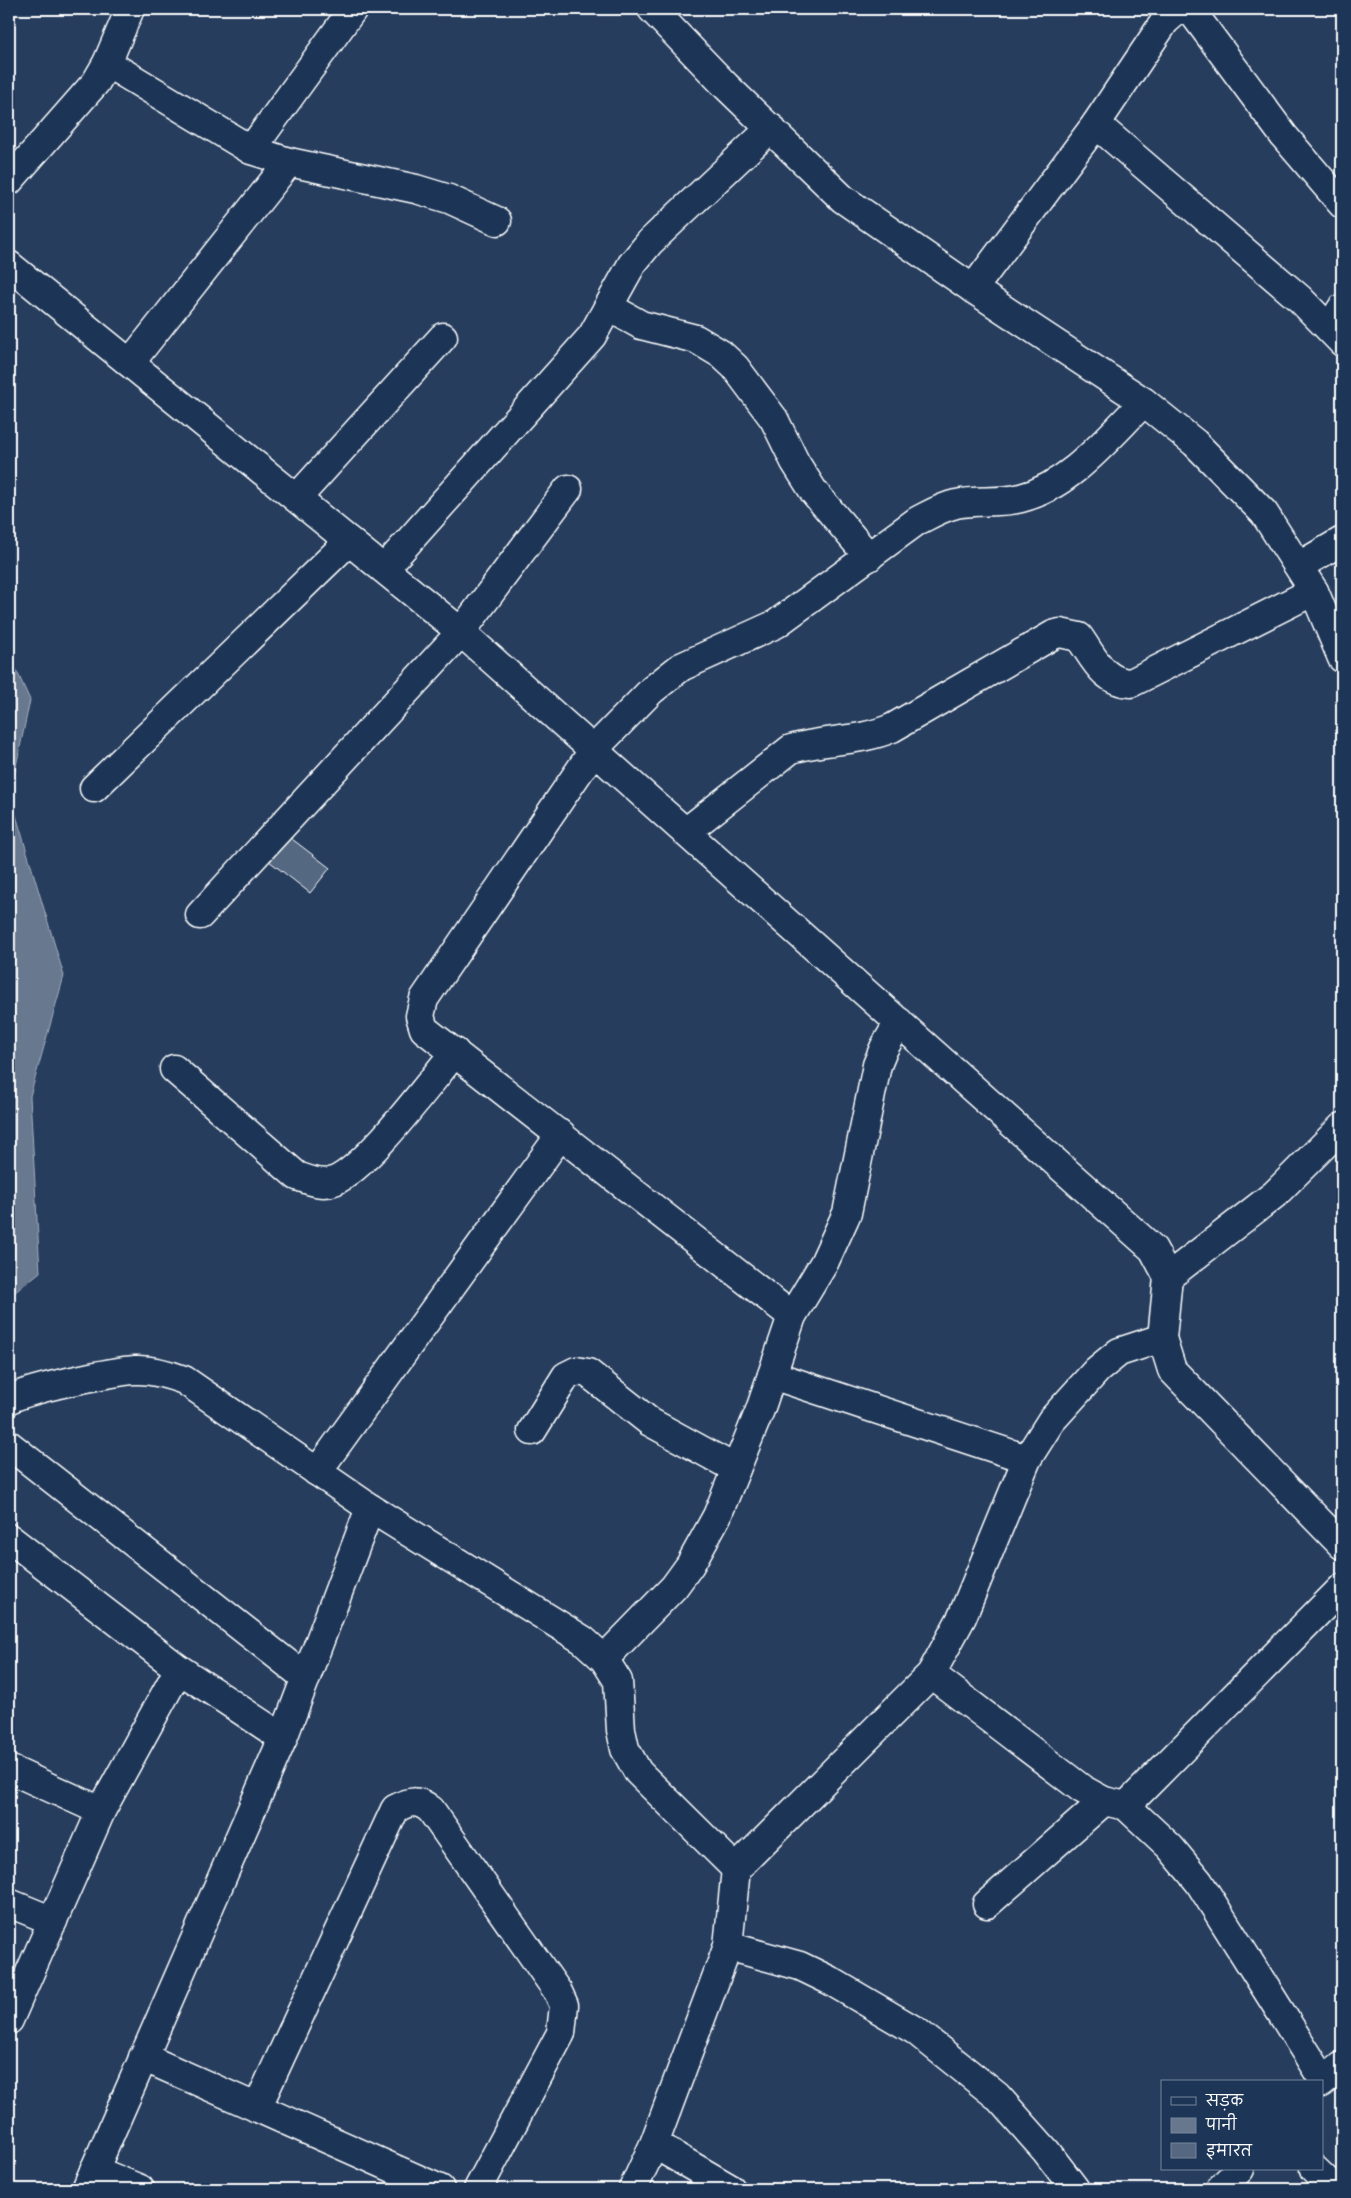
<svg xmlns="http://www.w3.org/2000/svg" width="1351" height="2198" font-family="Mynerve,'Playpen Sans Deva',sans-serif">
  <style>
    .water { fill: #67788e; stroke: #a4aebb }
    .building { fill: #556781; stroke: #fff }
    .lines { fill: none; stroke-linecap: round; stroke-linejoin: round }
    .minor-casing { stroke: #fff; stroke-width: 31 }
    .tertiary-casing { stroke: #fff; stroke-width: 31 }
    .minor { stroke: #1d3557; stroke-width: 28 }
    .tertiary { stroke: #1d3557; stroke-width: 28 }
  </style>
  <rect width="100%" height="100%" fill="#263d5e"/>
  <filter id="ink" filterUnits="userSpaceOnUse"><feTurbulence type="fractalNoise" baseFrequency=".02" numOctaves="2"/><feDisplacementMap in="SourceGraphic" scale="10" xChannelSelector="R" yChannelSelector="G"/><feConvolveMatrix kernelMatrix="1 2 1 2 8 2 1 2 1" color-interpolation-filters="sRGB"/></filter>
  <g filter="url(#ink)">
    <polygon class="water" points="9,654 30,700 10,795 64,976 30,1096 40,1272 9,1297"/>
    <polygon class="building" points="288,836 330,868 310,893 269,861"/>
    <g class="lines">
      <g class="minor-casing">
        <g id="minor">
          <polyline points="652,9 726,86 843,199 973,289 1144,402 1195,443 1264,513 1314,591 1342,658"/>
          <polyline points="1190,9 1284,136 1342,204"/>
          <polyline points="107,63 251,150 289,162 416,189 449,199 497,221"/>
          <polyline points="1096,124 1300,299 1342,342"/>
          <polyline points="251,150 353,9"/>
          <polyline points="9,181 96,82 107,63 130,9"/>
          <polyline points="973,289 1096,124 1165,21 1179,9"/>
          <polyline points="609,307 641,325 696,339 721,354 735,367 774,419 795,462 814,492 869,557"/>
          <polyline points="1330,327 1342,308"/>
          <polyline points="130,363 289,162"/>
          <polyline points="297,498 443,337"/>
          <polyline points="1299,566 1342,541"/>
          <polyline points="384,569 592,336 632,264 650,242 771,128"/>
          <polyline points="94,788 349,541"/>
          <path d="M687,831L791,749C824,739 859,742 892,728L1053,635L1060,633L1079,637C1094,658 1103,682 1131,683L1314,591"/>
          <polyline points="200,915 461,632 568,489"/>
          <path d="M174,1069L297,1176C308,1180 322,1186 334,1181C368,1167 429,1083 455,1052"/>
          <polyline points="1168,1277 1275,1194 1342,1127"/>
          <path d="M792,1316L424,1029L420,1016L424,999L595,748L652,690L681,667L776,624L917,521C929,515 942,507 956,504C977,499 999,504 1021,498C1071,485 1108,437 1144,402"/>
          <polyline points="772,1375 1027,1459"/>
          <path d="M9,1400C21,1390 116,1371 135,1370C152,1369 168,1374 184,1380L370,1508L583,1640L604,1659L618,1681L621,1730L625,1749L638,1772L736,1869"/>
          <polyline points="532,1431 566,1376 576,1371 588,1373 650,1422 736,1469"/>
          <polyline points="9,1445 306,1678"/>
          <polyline points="317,1472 561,1134"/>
          <polyline points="9,1538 179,1669 283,1738"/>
          <polyline points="604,1659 674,1587 690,1565 717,1516 760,1410 792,1316 824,1263 847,1213 877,1065 884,1048 899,1022"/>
          <polyline points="931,1674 1082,1789 1104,1801 1126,1806"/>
          <polyline points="9,1769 101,1811"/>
          <polyline points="9,1903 53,1921"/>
          <polyline points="987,1904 1104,1801"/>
          <polyline points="728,1946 800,1966 829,1980 916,2031 997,2096 1046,2151 1075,2189"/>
          <polyline points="9,2020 101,1811 179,1669"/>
          <polyline points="143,2057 440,2189"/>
          <polyline points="1324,2081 1199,1882 1170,1847 1126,1806 1342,1588"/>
          <polyline points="1322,2083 1342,2066"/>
          <path d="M257,2108L395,1809C409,1801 418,1799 431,1810L558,1992L564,2005L561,2033L478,2189"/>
          <polyline points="654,2144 731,2189"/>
          <polyline points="1314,2169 1335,2189"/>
          <polyline points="94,2170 140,2189"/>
          <polyline points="86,2189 283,1738 370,1508"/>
          <polyline points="633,2189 654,2144 728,1946 736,1869 931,1674 962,1617 1027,1459 1051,1421 1097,1370 1119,1352 1162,1338"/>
          <polyline points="1220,2189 1240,2169"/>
        </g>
      </g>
      <g class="tertiary-casing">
        <polyline id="tertiary" points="9,265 461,632 1153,1249 1168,1277 1162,1338 1172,1370 1342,1545"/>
      </g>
      <use href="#minor" class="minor"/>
      <use href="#tertiary" class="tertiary"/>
    </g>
  </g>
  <rect width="1351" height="2198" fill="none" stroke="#1d3557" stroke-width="30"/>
  <rect x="15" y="15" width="1321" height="2168" fill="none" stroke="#fff" stroke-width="2" filter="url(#ink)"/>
  <rect x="1161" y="2080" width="162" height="90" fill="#1d3557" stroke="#77869a"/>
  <rect x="1171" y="2097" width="25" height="8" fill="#1d3557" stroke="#77869a"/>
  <text x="1206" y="2106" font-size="15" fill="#ffffff">सड़क</text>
  <rect x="1171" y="2118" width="25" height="15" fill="#67788e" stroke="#77869a"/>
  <text x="1206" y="2130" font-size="15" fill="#ffffff">पानी</text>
  <rect x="1171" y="2143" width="25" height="15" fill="#556781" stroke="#77869a"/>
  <text x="1206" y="2156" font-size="15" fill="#ffffff">इमारत</text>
</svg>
